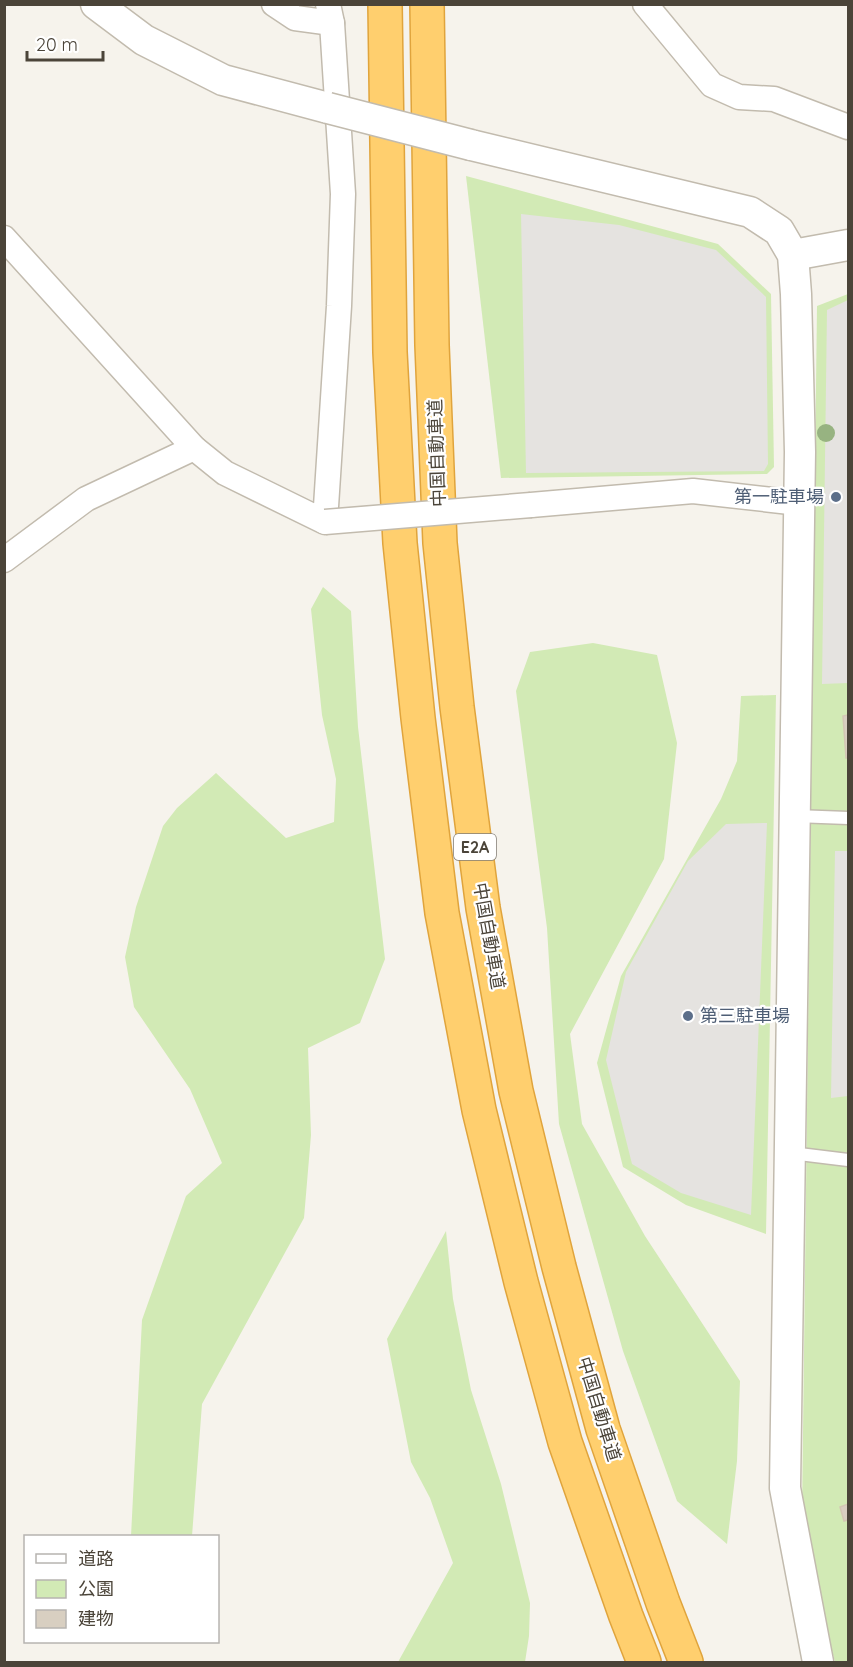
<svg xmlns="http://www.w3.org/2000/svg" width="853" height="1667" font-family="Quicksand,'Noto Sans JP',sans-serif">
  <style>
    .green { fill: #d2eab5 }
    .parking { fill: #e5e3e0 }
    .building { fill: #d8cfc1; stroke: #d3c7b4; stroke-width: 1.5 }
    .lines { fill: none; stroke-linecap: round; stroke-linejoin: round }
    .service-casing { stroke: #c2bbae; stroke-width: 15 }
    .minor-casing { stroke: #c2bbae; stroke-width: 27 }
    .tertiary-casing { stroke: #c2bbae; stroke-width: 33 }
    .motorway-casing { stroke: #e0a43c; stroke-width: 36 }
    .service { stroke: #fff; stroke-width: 12 }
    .minor { stroke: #fff; stroke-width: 24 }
    .tertiary { stroke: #fff; stroke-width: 30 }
    .motorway { stroke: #ffcf6e; stroke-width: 33 }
    .minor-bridge-casing { stroke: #c2bbae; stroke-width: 27; stroke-linecap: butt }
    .tertiary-bridge-casing { stroke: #c2bbae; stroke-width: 33; stroke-linecap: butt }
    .minor-bridge { stroke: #fff; stroke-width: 24 }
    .tertiary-bridge { stroke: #fff; stroke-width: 30 }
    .tree { fill: #97b381 }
    .service-dot { fill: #5c6f8a; stroke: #fff; stroke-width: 2 }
    .labels { text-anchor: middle; stroke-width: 4.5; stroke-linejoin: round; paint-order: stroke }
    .shield { fill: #fff; stroke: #817c74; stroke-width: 1.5 }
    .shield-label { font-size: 16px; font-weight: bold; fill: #4b4439 }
    .street-label { font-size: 18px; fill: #4b4439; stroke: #fff }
    .service-label { font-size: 18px; fill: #4e5e75; stroke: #fff; text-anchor: end }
  </style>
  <rect width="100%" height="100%" fill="#f6f3ec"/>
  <g class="green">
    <polygon points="466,176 718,244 771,294 774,467 767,474 501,478"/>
    <polygon points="848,294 848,1662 835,1662 818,1598 802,1514 817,306"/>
    <polygon points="323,587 351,611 358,727 385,959 360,1023 308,1048 311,1135 304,1218 202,1404 192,1536 131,1536 142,1320 186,1196 222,1163 190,1089 134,1007 125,957 136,907 163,826 177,808 216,773 286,838 334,822 336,779 322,715 311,609"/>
    <polygon points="593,643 657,655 677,743 664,859 570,1034 582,1124 645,1236 740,1381 737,1461 727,1544 677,1501 623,1351 559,1124 547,928 516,691 530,652"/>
    <polygon points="776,695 766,1234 686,1205 623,1167 597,1063 621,976 721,799 737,761 741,696"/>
    <polygon points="446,1231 453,1299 471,1390 501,1484 530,1603 529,1636 525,1662 398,1662 453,1563 430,1498 411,1462 387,1339"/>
  </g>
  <g class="parking">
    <polygon points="521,214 619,225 716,250 766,297 768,464 764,471 526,473"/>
    <polygon points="848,300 848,683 822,684 827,310"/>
    <polygon points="767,823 751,1215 681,1193 632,1164 606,1060 626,972 688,861 726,824"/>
    <polygon points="835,851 848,851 848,1096 831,1098"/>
  </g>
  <g class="building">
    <polygon points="848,715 848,758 846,758 843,716"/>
    <polygon points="848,1504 848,1520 844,1521 840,1507"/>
  </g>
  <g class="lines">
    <g class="service-casing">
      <g id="service">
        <polyline points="795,816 848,818"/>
        <polyline points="791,1153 848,1160"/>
      </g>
    </g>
    <g class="minor-casing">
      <g id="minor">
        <polyline points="274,4 295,18 332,23"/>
        <polyline points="645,4 712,85 739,97 774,99 848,127"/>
        <polyline points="4,238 194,448 225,473 325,522 339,306 343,194 332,23 328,4"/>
        <polyline points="531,505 693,491 799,503"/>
        <polyline points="4,560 86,499 194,448"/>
      </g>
    </g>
    <g class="tertiary-casing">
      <g id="tertiary">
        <polyline points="96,4 144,40 223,80 328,108"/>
        <polyline points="471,145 750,212 779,231 793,255 796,294 800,452 785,1488 818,1662"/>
        <polyline points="793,255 848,245"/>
      </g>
    </g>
    <g class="motorway-casing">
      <g id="motorway">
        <polyline points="385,4 390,352 400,543 418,718 442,913 479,1110 521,1282 565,1442 626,1616 644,1662"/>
        <polyline points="427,4 432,345 440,543 457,707 483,908 516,1091 559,1267 603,1429 663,1603 686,1662"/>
      </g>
    </g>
    <use href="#service" class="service"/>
    <use href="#minor" class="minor"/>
    <use href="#tertiary" class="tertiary"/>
    <use href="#motorway" class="motorway"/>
    <g class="minor-bridge-casing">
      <polyline id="minor-bridge" points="325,522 531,505"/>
    </g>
    <g class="tertiary-bridge-casing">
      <polyline id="tertiary-bridge" points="328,108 471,145"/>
    </g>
    <use href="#minor-bridge" class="minor-bridge"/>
    <use href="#tertiary-bridge" class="tertiary-bridge"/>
  </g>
  <circle class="tree" cx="826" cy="433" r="9"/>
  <g class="service-dot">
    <circle cx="836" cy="497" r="6"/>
    <circle cx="688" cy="1016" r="6"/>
  </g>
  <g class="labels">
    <rect class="shield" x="454" y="834" width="42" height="26" rx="4.5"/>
    <g class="shield-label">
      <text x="475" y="853">E2A</text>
    </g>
    <g class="street-label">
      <text transform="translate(437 453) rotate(-92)" y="6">中国自動車道</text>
      <text transform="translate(489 936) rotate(80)" y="6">中国自動車道</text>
      <text transform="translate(599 1409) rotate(73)" y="6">中国自動車道</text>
    </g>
    <g class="service-label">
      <text x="824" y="503">第一駐車場</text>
      <text x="700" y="1022" text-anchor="start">第三駐車場</text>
    </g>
  </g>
  <rect width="853" height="1667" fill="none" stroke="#4b4439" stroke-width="12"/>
  <rect x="24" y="1535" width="195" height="108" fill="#ffffff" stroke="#b7b4b0" stroke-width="1.5"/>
  <rect x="36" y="1554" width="30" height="9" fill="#ffffff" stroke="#b7b4b0" stroke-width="1.5"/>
  <text x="78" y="1565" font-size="18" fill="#4b4439">道路</text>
  <rect x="36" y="1580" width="30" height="18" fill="#d2eab5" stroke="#b7b4b0" stroke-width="1.5"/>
  <text x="78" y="1595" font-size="18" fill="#4b4439">公園</text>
  <rect x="36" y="1610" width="30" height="18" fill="#d8cfc1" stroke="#b7b4b0" stroke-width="1.5"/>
  <text x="78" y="1625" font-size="18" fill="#4b4439">建物</text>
  <path d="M27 51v9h76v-9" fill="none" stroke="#4b4439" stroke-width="3"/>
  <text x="36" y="51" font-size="18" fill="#4b4439" stroke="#ffffff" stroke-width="4.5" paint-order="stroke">20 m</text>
</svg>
